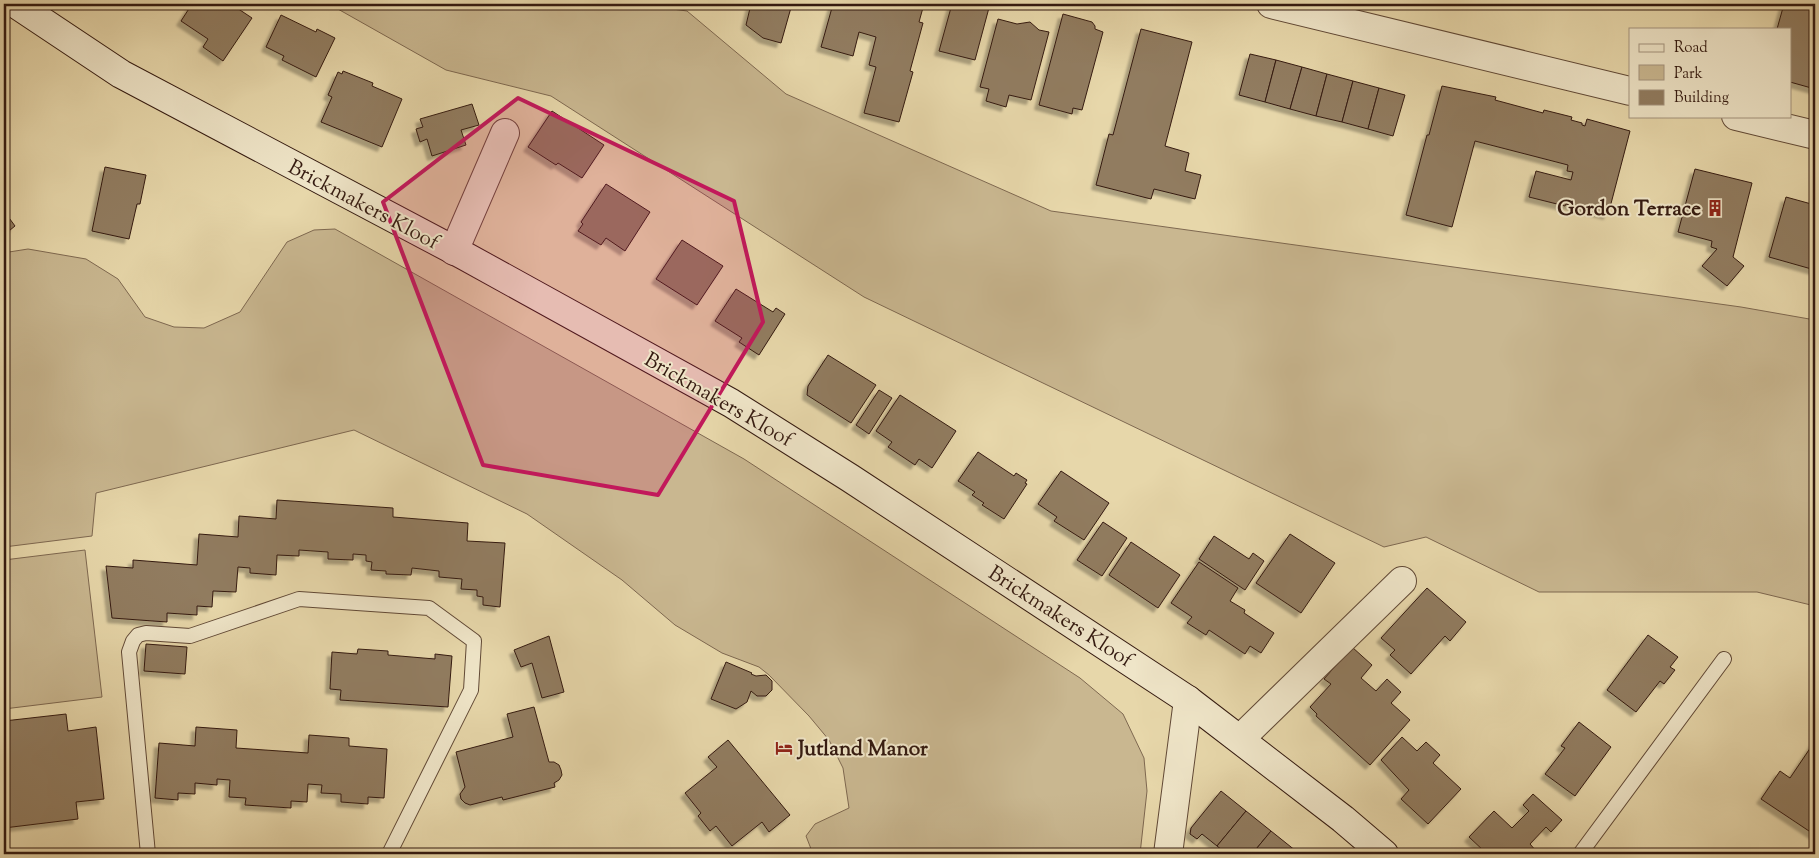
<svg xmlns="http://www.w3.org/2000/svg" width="1819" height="858" font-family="'Sorts Mill Goudy',serif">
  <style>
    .green { fill: #c9b790; stroke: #7e6850 }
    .building { fill: #917c60; stroke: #341a10; filter: url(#shadow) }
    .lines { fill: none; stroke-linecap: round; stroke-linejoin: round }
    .lane-casing { stroke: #614936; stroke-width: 16 }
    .street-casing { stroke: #614936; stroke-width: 30 }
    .secondary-casing { stroke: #341a10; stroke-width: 30 }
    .lane { stroke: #efe5c8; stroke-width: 14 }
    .street { stroke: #efe5c8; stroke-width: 28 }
    .secondary { stroke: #efe5c8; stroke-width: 28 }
    .marked { fill: #c2185b; fill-opacity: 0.2; stroke: #c2185b; stroke-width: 4; stroke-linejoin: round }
    .labels { text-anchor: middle; stroke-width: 4; stroke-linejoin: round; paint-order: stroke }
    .street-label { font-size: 21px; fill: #341a10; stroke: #efe5c8 }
    .poi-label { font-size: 21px; font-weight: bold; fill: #341a10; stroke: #efe5c8; text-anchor: end }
  </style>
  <defs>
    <filter id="shadow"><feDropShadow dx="-4.5" dy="4.5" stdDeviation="1" flood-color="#0004"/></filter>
  </defs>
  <rect width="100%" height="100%" fill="#e7d7aa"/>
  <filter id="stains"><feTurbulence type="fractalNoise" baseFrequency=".004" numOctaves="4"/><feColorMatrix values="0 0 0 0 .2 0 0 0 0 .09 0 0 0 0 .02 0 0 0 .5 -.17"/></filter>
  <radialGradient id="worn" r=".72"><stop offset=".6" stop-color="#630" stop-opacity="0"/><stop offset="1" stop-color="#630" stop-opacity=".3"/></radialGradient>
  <g class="green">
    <polygon points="329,4 636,4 687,11 786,94 1051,211 1741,307 1815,320 1815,606 1757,592 1539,592 1426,537 1384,547 864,297 551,96 446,70"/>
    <polygon points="335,229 744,459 1080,678 1123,714 1144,758 1147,791 1140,854 813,854 806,836 815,824 849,808 843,768 829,740 809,716 769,675 759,667 722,653 675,625 622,580 527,514 354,430 96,493 92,536 4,547 4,256 9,252 28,249 86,259 118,279 145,317 174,327 204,328 240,312 287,242 314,230"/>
    <polygon points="85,550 102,697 4,709 4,560"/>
  </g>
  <g class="building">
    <polygon points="192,4 231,4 252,18 223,61 203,47 208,39 181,21"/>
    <polygon points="751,4 792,4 781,43 763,38 746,25"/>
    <polygon points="833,4 924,4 919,22 923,23 910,71 913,72 899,122 864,113 876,67 869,65 876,37 859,32 853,56 821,47"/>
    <polygon points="952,4 990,4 975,60 939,51"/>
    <polygon points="1784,4 1815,4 1815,31 1811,43 1815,44 1815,89 1790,82 1790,29 1777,29"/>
    <polygon points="1063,14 1092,22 1095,26 1095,29 1103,32 1082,110 1073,108 1072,114 1039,105"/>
    <polygon points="281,15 316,32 317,29 335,38 316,77 282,60 284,56 266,47"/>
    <polygon points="998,19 1017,24 1030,22 1039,30 1049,32 1031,100 1009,95 1006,107 986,101 989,89 980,87"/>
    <polygon points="1141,29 1192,42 1165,146 1189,153 1185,171 1201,175 1195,199 1154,189 1151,199 1096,185 1109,134 1113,135"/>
    <polygon points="1250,54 1276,60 1265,102 1239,95"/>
    <polygon points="1276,60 1302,67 1290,109 1265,102"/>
    <polygon points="1302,67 1327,74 1316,116 1290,109"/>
    <polygon points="343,71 373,83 372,86 402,99 382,147 321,122 332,97 328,95 338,72 342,74"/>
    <polygon points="1327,74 1353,81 1342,122 1316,116"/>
    <polygon points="1353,81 1379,88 1368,129 1342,122"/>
    <polygon points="1442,86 1496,97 1495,100 1543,113 1544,110 1572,117 1571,120 1582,123 1582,125 1585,126 1587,119 1630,131 1608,215 1566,204 1565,206 1529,197 1536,171 1571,180 1573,172 1567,171 1568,165 1475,141 1452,227 1406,215 1427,135 1429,135"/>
    <polygon points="1379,88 1405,95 1393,136 1368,129"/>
    <polygon points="472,104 479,125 461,130 466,145 432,156 427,139 420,142 416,129 423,127 420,119"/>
    <polygon points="552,111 604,145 582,178 558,163 556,165 528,147"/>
    <polygon points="105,167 146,175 140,204 137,204 129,239 92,231"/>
    <polygon points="1695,169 1752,183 1733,257 1744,266 1727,286 1702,266 1717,249 1711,247 1712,241 1678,232"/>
    <polygon points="606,184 650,212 625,251 606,238 601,245 578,231 583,224 581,222"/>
    <polygon points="1786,197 1815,205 1815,270 1769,257"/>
    <polygon points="4,211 15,226 4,235"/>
    <polygon points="682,240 723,266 697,305 656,279"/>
    <polygon points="736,289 773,312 776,308 785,314 759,355 739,342 742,338 715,321"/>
    <polygon points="828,355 876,385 851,423 807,395 808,386"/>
    <polygon points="879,390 892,398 869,434 856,425"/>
    <polygon points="900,395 956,431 932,468 919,459 915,465 888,447 892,442 876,431"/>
    <polygon points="978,452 1014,476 1016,473 1027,480 1025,483 1027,484 1004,519 982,505 984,503 972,495 975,492 958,481"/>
    <polygon points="1061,471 1109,503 1084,540 1054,521 1057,517 1038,504"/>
    <polygon points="277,500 393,508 393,517 468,523 467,541 505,543 500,607 483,605 483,597 477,596 477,590 461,589 462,579 439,577 439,571 412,568 411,575 386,574 386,571 371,570 372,562 366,561 366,555 353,554 353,560 328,559 328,552 299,550 299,556 277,555 276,575 250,573 250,568 238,567 236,592 213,591 212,607 197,606 197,615 167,613 167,622 112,618 106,566 133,568 133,560 197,565 199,534 238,537 239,516 276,519"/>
    <polygon points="1103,522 1127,538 1102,576 1077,560"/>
    <polygon points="1290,534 1335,563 1301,613 1256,583"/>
    <polygon points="1214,536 1249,559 1253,553 1264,561 1245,590 1199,559"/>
    <polygon points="1131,542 1180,575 1158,608 1109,575"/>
    <polygon points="1199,562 1238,588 1230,601 1245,610 1244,613 1274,633 1261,653 1250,646 1245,654 1209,630 1206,635 1187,623 1192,617 1171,603"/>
    <polygon points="1427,588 1466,622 1450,641 1445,636 1411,674 1390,655 1395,650 1381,638"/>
    <polygon points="1648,635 1678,657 1670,667 1675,670 1664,684 1660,681 1636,712 1607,690"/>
    <polygon points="549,636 564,692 542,698 532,663 521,667 514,650"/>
    <polygon points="146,644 187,647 185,674 144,671"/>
    <polygon points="1352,647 1372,665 1361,678 1376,691 1387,679 1401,692 1391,703 1410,720 1370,765 1316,716 1317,714 1310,707 1331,684 1324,679"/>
    <polygon points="358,649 388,651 388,655 435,659 435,654 452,656 448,707 340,700 341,690 330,689 332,652 357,654"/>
    <polygon points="726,662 752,673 751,674 756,676 766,675 772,681 772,690 766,696 757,696 751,691 747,702 736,709 711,699"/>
    <polygon points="534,707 549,762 554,762 559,765 561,770 562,775 559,780 554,783 555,787 503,800 502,797 470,805 465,803 461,799 460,794 465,787 456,752 513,737 507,714"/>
    <polygon points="66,714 68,731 96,727 104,799 76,802 78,819 4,828 4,721"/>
    <polygon points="1579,722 1611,747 1575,796 1545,774 1565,748 1561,746"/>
    <polygon points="196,727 237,730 236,748 308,753 309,735 349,738 349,746 387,749 384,798 368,797 368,804 341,802 341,794 321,793 322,785 308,784 307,802 291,801 291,808 245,805 246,798 229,797 230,780 217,779 217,785 195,783 195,794 178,793 178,800 155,798 159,743 195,746"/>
    <polygon points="1402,737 1417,751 1426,742 1440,755 1433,763 1461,789 1428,824 1401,799 1409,790 1381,760"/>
    <polygon points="728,740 790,815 769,832 762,822 732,846 716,826 710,831 698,816 701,813 685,793 717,767 708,757"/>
    <polygon points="1815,741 1815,835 1761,799 1780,771 1790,778"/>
    <polygon points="1221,791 1246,811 1217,846 1202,834 1197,839 1190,834 1191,828"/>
    <polygon points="1533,794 1562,820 1551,832 1546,827 1530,844 1537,852 1535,854 1483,854 1485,852 1469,837 1494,811 1512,828 1529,811 1523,805"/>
    <polygon points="1246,811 1271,831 1252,854 1227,854 1217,846"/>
    <polygon points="1271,831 1296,851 1293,854 1252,854"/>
  </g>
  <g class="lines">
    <g class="lane-casing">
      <g id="lane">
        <polyline points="148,854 129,652 133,641 138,635 146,633 190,636 299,599 429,608 474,641 471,690 389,854"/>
        <polyline points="1580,854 1724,659"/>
      </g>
    </g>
    <g class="street-casing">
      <g id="street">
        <polyline points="1271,4 1630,91"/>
        <polyline points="1736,116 1815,135"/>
        <polyline points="454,251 505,133"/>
        <polyline points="1240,739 1402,581"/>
        <polyline points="1168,854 1188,700"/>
      </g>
    </g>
    <g class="secondary-casing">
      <polyline id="secondary" points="16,4 121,74 463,255 731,403 850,478 1188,700 1343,819 1384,854"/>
    </g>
    <use href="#lane" class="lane"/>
    <use href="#street" class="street"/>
    <use href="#secondary" class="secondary"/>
  </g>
  <path class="marked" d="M518,98L734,201L763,322L658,495L483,465L383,202Z"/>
  <defs>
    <g id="building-bare" transform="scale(1.35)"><path d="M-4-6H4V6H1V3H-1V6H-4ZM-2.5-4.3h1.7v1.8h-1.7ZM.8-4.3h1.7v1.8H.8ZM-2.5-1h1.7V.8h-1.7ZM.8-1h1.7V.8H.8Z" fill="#8f2418" stroke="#efe5c8" stroke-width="2.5" paint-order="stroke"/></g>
    <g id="hotel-bare" transform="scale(1.35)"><path d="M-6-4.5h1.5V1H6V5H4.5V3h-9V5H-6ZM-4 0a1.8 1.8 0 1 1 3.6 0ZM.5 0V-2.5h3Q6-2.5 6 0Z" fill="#8f2418" stroke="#efe5c8" stroke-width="2.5" paint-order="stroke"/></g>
  </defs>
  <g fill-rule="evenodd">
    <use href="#building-bare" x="1715" y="208"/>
    <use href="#hotel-bare" x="784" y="748"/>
  </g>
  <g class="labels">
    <g class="street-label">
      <text transform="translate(364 204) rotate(28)" y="7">Brickmakers Kloof</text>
      <text transform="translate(719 399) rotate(30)" y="7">Brickmakers Kloof</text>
      <text transform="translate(1061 616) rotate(33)" y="7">Brickmakers Kloof</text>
    </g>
    <g class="poi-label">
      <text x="1701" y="215">Gordon Terrace</text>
      <text x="798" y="755" text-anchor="start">Jutland Manor</text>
    </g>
  </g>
  <rect width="1819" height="858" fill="none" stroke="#e7d7aa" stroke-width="20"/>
  <rect x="5" y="5" width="1809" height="848" fill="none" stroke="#341a10" stroke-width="2.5"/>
  <rect x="10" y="10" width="1799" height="838" fill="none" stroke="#341a10"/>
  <rect x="1629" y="28" width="162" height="90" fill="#efe5c8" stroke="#a4947e"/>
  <rect x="1639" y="44" width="25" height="8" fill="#efe5c8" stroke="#a4947e"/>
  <text x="1674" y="52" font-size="15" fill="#341a10">Road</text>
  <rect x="1639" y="65" width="25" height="15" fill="#c9b790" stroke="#a4947e"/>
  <text x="1674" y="78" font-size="15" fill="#341a10">Park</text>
  <rect x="1639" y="90" width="25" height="15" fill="#917c60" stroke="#a4947e"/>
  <text x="1674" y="102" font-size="15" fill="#341a10">Building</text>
  <rect width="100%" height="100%" filter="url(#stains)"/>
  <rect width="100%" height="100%" fill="url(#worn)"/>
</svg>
